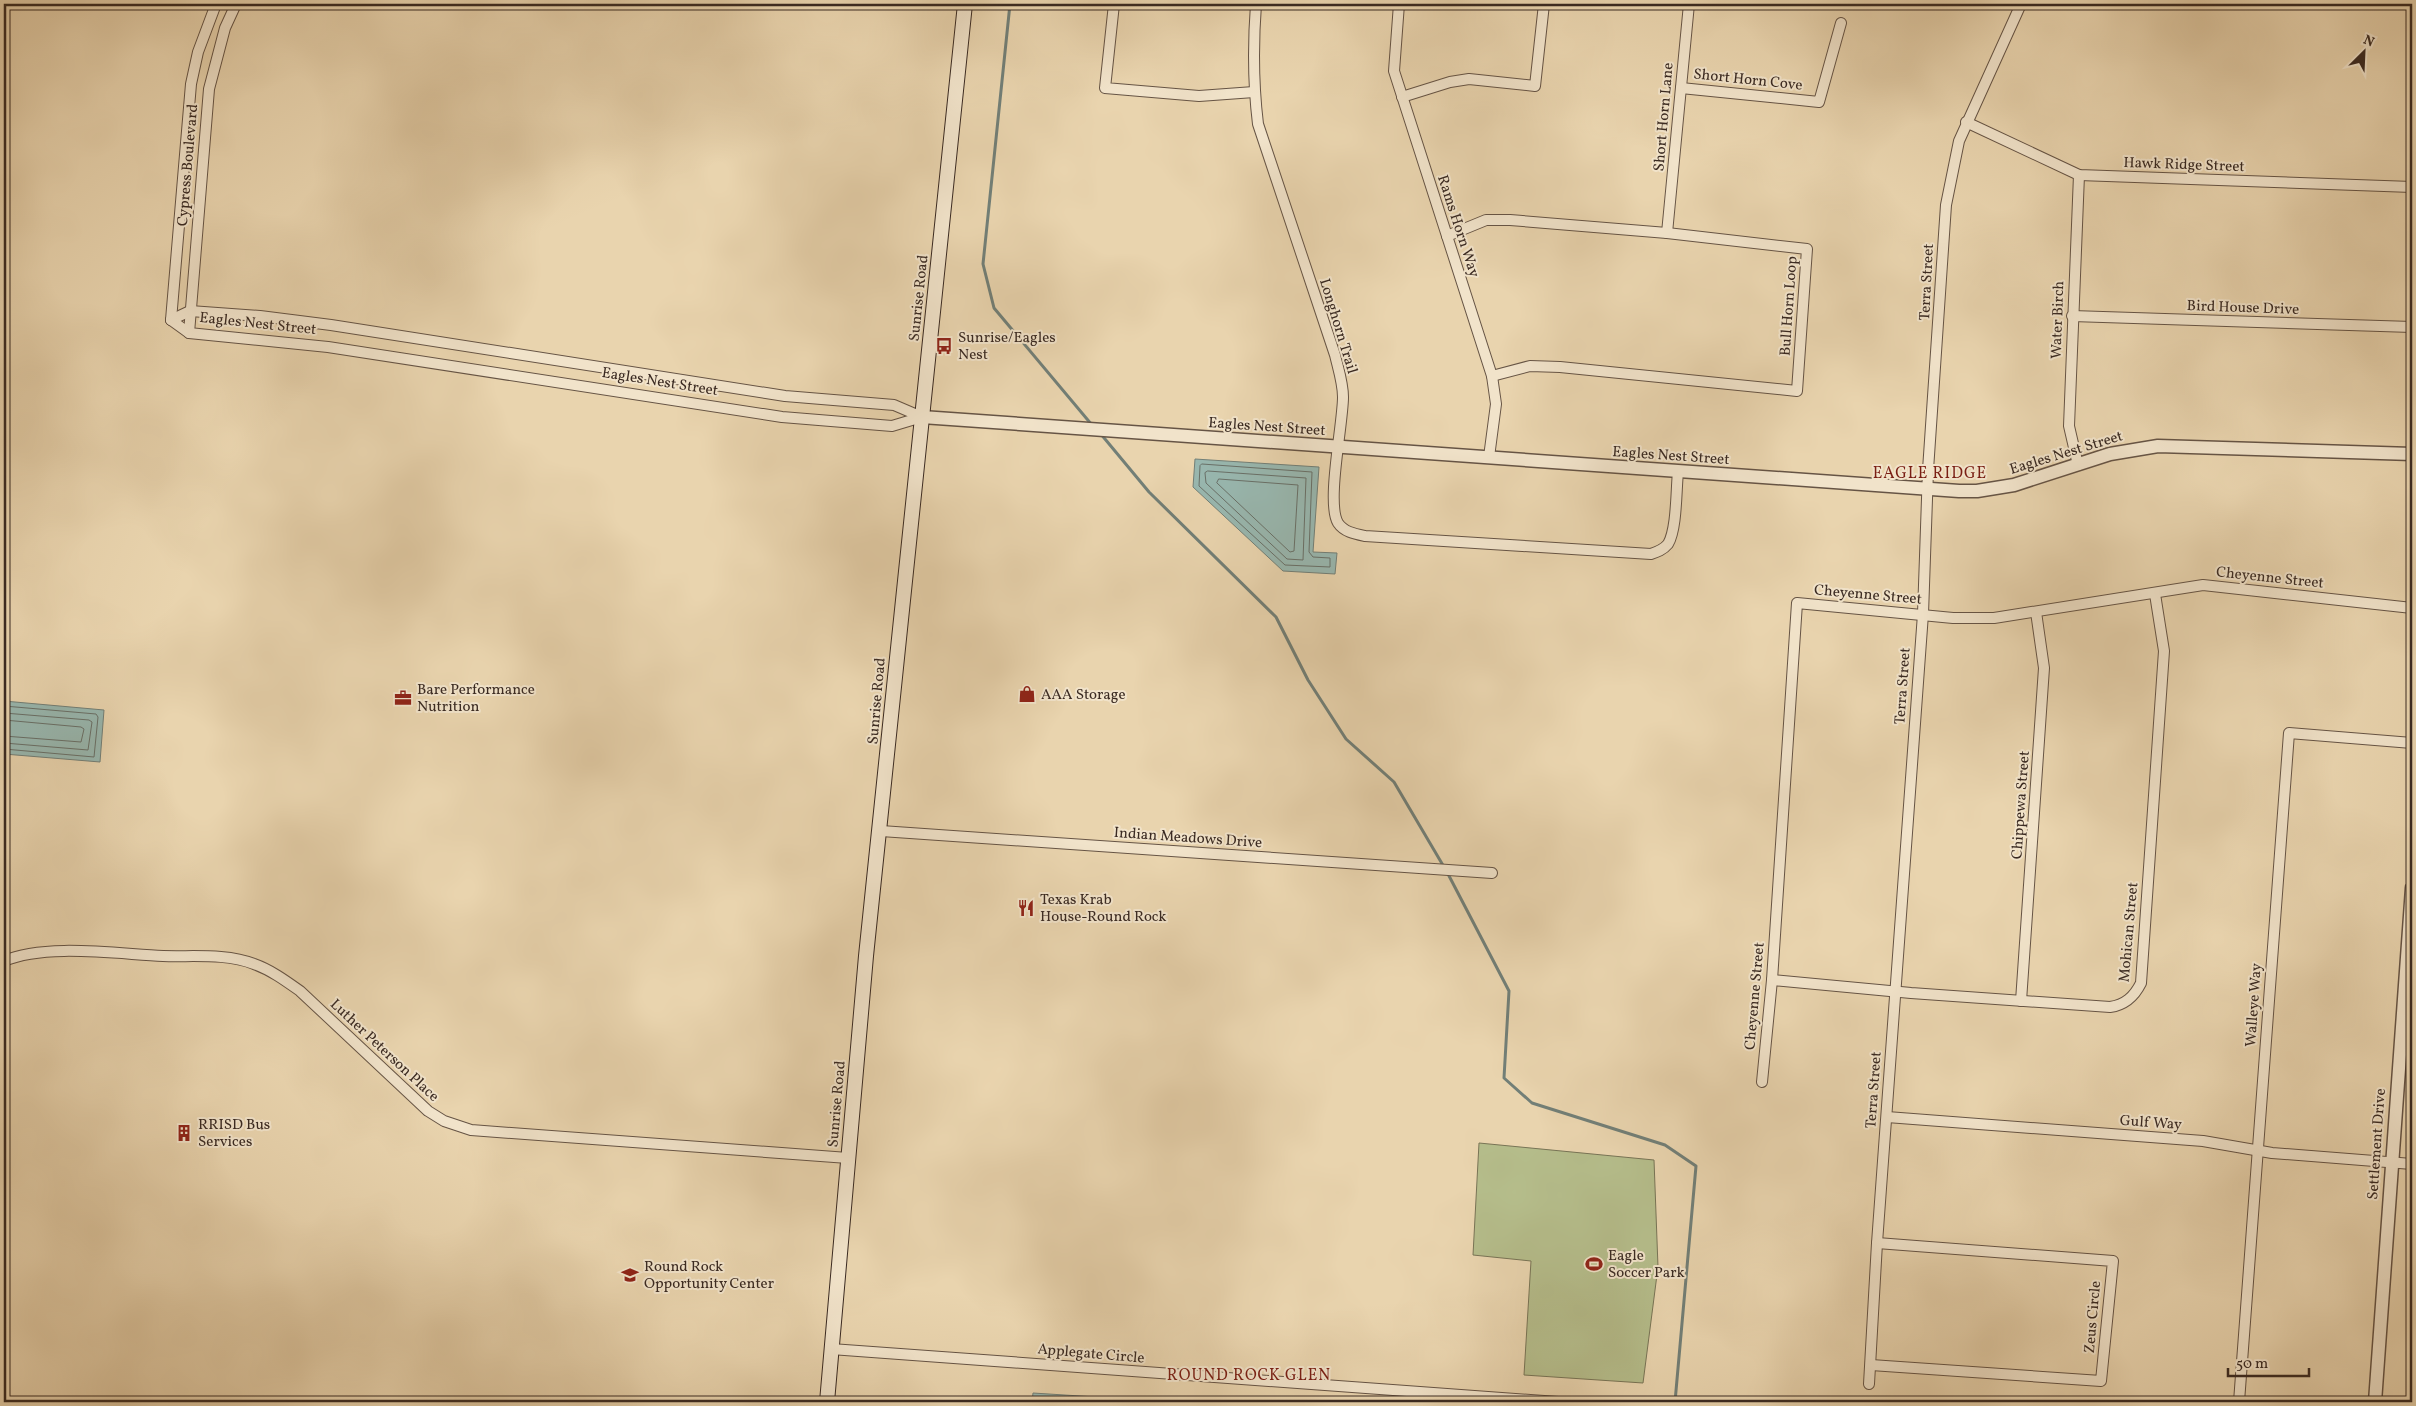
<svg xmlns="http://www.w3.org/2000/svg" width="2416" height="1406" font-family="Vollkorn,serif">
  <style>
    .green { fill: #b5bd8b; stroke: #787456 }
    .water { fill: #98b7af; stroke: #727f77 }
    .lines { fill: none; stroke-linecap: round; stroke-linejoin: round }
    .shore { stroke: #697068; stroke-width: 1 }
    .stream { stroke: #727f77; stroke-width: 3 }
    .minor-casing { stroke: #665445; stroke-width: 12 }
    .tertiary-casing { stroke: #665445; stroke-width: 15 }
    .secondary-casing { stroke: #3a2a22; stroke-width: 16 }
    .minor { stroke: #f1e3ca; stroke-width: 10 }
    .tertiary { stroke: #f1e3ca; stroke-width: 12 }
    .secondary { stroke: #f1e3ca; stroke-width: 14 }
    .labels { text-anchor: middle; stroke-width: 4; stroke-linejoin: round; paint-order: stroke }
    .street-label { font-size: 15px; fill: #3a2a22; stroke: #f1e3ca }
    .poi-label { font-size: 15px; fill: #3a2a22; stroke: #f1e3ca; text-anchor: start }
    .neighbourhood-label { font-size: 16px; letter-spacing: 1px; fill: #7a1f14; stroke: #f1e3ca }
  </style>
  <rect width="100%" height="100%" fill="#e9d4ae"/>
  <filter id="stains"><feTurbulence type="fractalNoise" baseFrequency=".004" numOctaves="4"/><feColorMatrix values="0 0 0 0 .2 0 0 0 0 .09 0 0 0 0 .02 0 0 0 .5 -.17"/></filter>
  <radialGradient id="worn" r=".72"><stop offset=".6" stop-color="#630" stop-opacity="0"/><stop offset="1" stop-color="#630" stop-opacity=".3"/></radialGradient>
  <polygon class="green" points="1479,1143 1654,1160 1658,1267 1643,1383 1524,1375 1531,1261 1473,1255"/>
  <g class="water">
    <polygon points="1195,459 1319,467 1313,552 1337,553 1335,574 1283,571 1193,487"/>
    <polygon points="4,701 104,710 100,762 4,754"/>
    <polygon points="1033,1393 1096,1397 1095,1402 1032,1402"/>
  </g>
  <g class="lines">
    <g class="shore">
      <polygon points="1202,464 1312,472 1309,552 1313,557 1330,558 1330,567 1285,565 1199,486 1200,466"/>
      <polygon points="1208,471 1306,478 1303,560 1287,559 1206,483 1205,473"/>
      <polygon points="1219,479 1298,485 1294,551 1290,552 1217,483"/>
      <polyline points="4,706 96,714 98,717 94,757 4,749"/>
      <polyline points="4,713 89,720 92,722 88,750 4,743"/>
      <polyline points="4,720 81,727 84,729 81,742 4,736"/>
      <polyline points="1037,1402 1040,1399 1090,1402"/>
    </g>
    <g class="stream">
      <polyline points="1010,4 983,264 994,308 1092,425"/>
      <polyline points="1100,433 1149,492 1276,617 1308,680 1346,739 1394,782 1444,867"/>
      <polyline points="1447,872 1509,991 1504,1078 1532,1103 1665,1145 1696,1166 1675,1402"/>
    </g>
    <g class="minor-casing">
      <g id="minor">
        <polyline points="1114,4 1105,88 1199,96 1254,92"/>
        <path d="M1256,4C1253,44 1253,83 1258,124L1335,355C1338,368 1343,383 1343,397C1343,424 1326,503 1338,523C1344,532 1355,534 1365,536L1651,554C1657,552 1663,550 1668,544C1677,529 1676,490 1678,472"/>
        <polyline points="1399,4 1394,71 1492,376 1496,404 1489,457"/>
        <polyline points="1681,88 1819,102 1841,23"/>
        <polyline points="1402,97 1450,82 1469,79 1535,86 1544,4"/>
        <polyline points="1966,122 2079,175 2412,187"/>
        <polyline points="1667,233 1689,4"/>
        <polyline points="1447,236 1486,220 1510,220 1667,233 1807,249 1797,391 1560,367 1530,366 1492,376"/>
        <polyline points="2072,316 2412,327"/>
        <polyline points="171,320 189,333 328,347 782,417 892,426 922,417"/>
        <polyline points="171,320 190,311 260,316 331,325 785,396 894,405 922,417"/>
        <polyline points="171,320 191,84 198,52 216,4"/>
        <polyline points="189,333 209,89 225,28 236,4"/>
        <polyline points="2078,465 2069,426 2079,175"/>
        <polyline points="881,831 1492,873"/>
        <path d="M4,961C45,943 118,954 163,956C192,957 227,953 254,964C271,970 286,981 300,991L428,1111L444,1121L471,1130L848,1158"/>
        <path d="M1772,980L1911,993L2110,1007C2125,1005 2134,997 2141,983L2164,651L2155,594"/>
        <polyline points="2021,1001 2044,668 2036,612"/>
        <polyline points="1762,1082 1772,980 1797,603 1953,618 1994,618 2203,585 2412,608"/>
        <polyline points="1887,1117 2203,1141 2272,1153 2412,1164"/>
        <polyline points="831,1349 1558,1402"/>
        <polyline points="1871,1365 2101,1381 2113,1261 1877,1243"/>
        <polyline points="1869,1384 1877,1243 1923,614 1928,470 1946,205 1959,141 2021,4"/>
        <polyline points="2239,1402 2289,733 2412,743"/>
      </g>
    </g>
    <g class="tertiary-casing">
      <g id="tertiary">
        <polyline points="922,417 1959,491 1977,491 2014,485 2110,454 2158,446 2412,454"/>
        <polyline points="2375,1402 2412,888"/>
      </g>
    </g>
    <g class="secondary-casing">
      <polyline id="secondary" points="827,1402 866,956 965,4"/>
    </g>
    <use href="#minor" class="minor"/>
    <use href="#tertiary" class="tertiary"/>
    <use href="#secondary" class="secondary"/>
  </g>
  <defs>
    <g id="bus-bare" transform="scale(1.35)"><path d="M-5-6H5V4H4V6H2V4H-2V6H-4V4H-5ZM-3.5-4V0h7V-4ZM-3.5 1.2v1.5H-2V1.2ZM2 1.2v1.5H3.5V1.2Z" fill="#8f2418" stroke="#f1e3ca" stroke-width="2.5" paint-order="stroke"/></g>
    <g id="shop-bare" transform="scale(1.35)"><path d="M-5-2.5h2.3a2.7 3.5 0 0 1 5.4 0H5L5.5 6h-11ZM-1.5-2.5h3a1.5 2.3 0 0 0-3 0Z" fill="#8f2418" stroke="#f1e3ca" stroke-width="2.5" paint-order="stroke"/></g>
    <g id="office-bare" transform="scale(1.35)"><path d="M-6-3h4V-5.5h4V-3h4V5H-6ZM-1-4.5V-3h2v-1.5ZM-6 0V1H6V0Z" fill="#8f2418" stroke="#f1e3ca" stroke-width="2.5" paint-order="stroke"/></g>
    <g id="restaurant-bare" transform="scale(1.35)"><path d="M-5-6h1v4h1v-4h1v4h1v-4h1v5L-1.5 .5V6h-2V.5L-5-1ZM5-6V6H3V1.5H1.5Q1.5-4 5-6Z" fill="#8f2418" stroke="#f1e3ca" stroke-width="2.5" paint-order="stroke"/></g>
    <g id="building-bare" transform="scale(1.35)"><path d="M-4-6H4V6H1V3H-1V6H-4ZM-2.5-4.3h1.7v1.8h-1.7ZM.8-4.3h1.7v1.8H.8ZM-2.5-1h1.7V.8h-1.7ZM.8-1h1.7V.8H.8Z" fill="#8f2418" stroke="#f1e3ca" stroke-width="2.5" paint-order="stroke"/></g>
    <g id="stadium-bare" transform="scale(1.35)"><path d="M0-5a6.5 5 0 1 0 0 10a6.5 5 0 1 0 0-10ZM-3.5-1.8h7v3.6h-7Z" fill="#8f2418" stroke="#f1e3ca" stroke-width="2.5" paint-order="stroke"/></g>
    <g id="school-bare" transform="scale(1.35)"><path d="M0-5L7-2L0 1L-7-2ZM-4 1L0 2.5L4 1V4Q0 6-4 4Z" fill="#8f2418" stroke="#f1e3ca" stroke-width="2.5" paint-order="stroke"/></g>
  </defs>
  <g fill-rule="evenodd">
    <use href="#bus-bare" x="944" y="346"/>
    <use href="#shop-bare" x="1027" y="694"/>
    <use href="#office-bare" x="403" y="698"/>
    <use href="#restaurant-bare" x="1026" y="908"/>
    <use href="#building-bare" x="184" y="1133"/>
    <use href="#stadium-bare" x="1594" y="1264"/>
    <use href="#school-bare" x="630" y="1275"/>
  </g>
  <g class="labels">
    <g class="street-label">
      <text transform="translate(1748 79) rotate(6)" y="5">Short Horn Cove</text>
      <text transform="translate(1663 117) rotate(-85)" y="5">Short Horn Lane</text>
      <text transform="translate(2184 164) rotate(2)" y="5">Hawk Ridge Street</text>
      <text transform="translate(187 165) rotate(-85)" y="5">Cypress Boulevard</text>
      <text transform="translate(1459 226) rotate(72)" y="5">Rams Horn Way</text>
      <text transform="translate(1926 282) rotate(-87)" y="5">Terra Street</text>
      <text transform="translate(918 298) rotate(-84)" y="5">Sunrise Road</text>
      <text transform="translate(1788 306) rotate(-86)" y="5">Bull Horn Loop</text>
      <text transform="translate(2243 307) rotate(2)" y="5">Bird House Drive</text>
      <text transform="translate(2057 320) rotate(-88)" y="5">Water Birch</text>
      <text transform="translate(258 323) rotate(6)" y="5">Eagles Nest Street</text>
      <text transform="translate(1339 326) rotate(73)" y="5">Longhorn Trail</text>
      <text transform="translate(660 381) rotate(9)" y="5">Eagles Nest Street</text>
      <text transform="translate(1267 426) rotate(4)" y="5">Eagles Nest Street</text>
      <text transform="translate(2066 452) rotate(-17)" y="5">Eagles Nest Street</text>
      <text transform="translate(1671 455) rotate(4)" y="5">Eagles Nest Street</text>
      <text transform="translate(2270 577) rotate(6)" y="5">Cheyenne Street</text>
      <text transform="translate(1868 594) rotate(5)" y="5">Cheyenne Street</text>
      <text transform="translate(1902 686) rotate(-86)" y="5">Terra Street</text>
      <text transform="translate(876 701) rotate(-85)" y="5">Sunrise Road</text>
      <text transform="translate(2020 805) rotate(-86)" y="5">Chippewa Street</text>
      <text transform="translate(1188 837) rotate(4)" y="5">Indian Meadows Drive</text>
      <text transform="translate(2128 932) rotate(-85)" y="5">Mohican Street</text>
      <text transform="translate(1754 996) rotate(-85)" y="5">Cheyenne Street</text>
      <text transform="translate(2253 1005) rotate(-86)" y="5">Walleye Way</text>
      <text transform="translate(385 1050) rotate(43)" y="5">Luther Peterson Place</text>
      <text transform="translate(1873 1090) rotate(-86)" y="5">Terra Street</text>
      <text transform="translate(836 1104) rotate(-85)" y="5">Sunrise Road</text>
      <text transform="translate(2151 1122) rotate(4)" y="5">Gulf Way</text>
      <text transform="translate(2376 1144) rotate(-86)" y="5">Settlement Drive</text>
      <text transform="translate(2092 1317) rotate(-85)" y="5">Zeus Circle</text>
      <text transform="translate(1091 1353) rotate(5)" y="5">Applegate Circle</text>
    </g>
    <g class="poi-label">
      <text x="958" y="342">Sunrise/Eagles<tspan x="958" dy="17">Nest</tspan></text>
      <text x="417" y="694">Bare Performance<tspan x="417" dy="17">Nutrition</tspan></text>
      <text x="1041" y="699">AAA Storage</text>
      <text x="1040" y="904">Texas Krab<tspan x="1040" dy="17">House-Round Rock</tspan></text>
      <text x="198" y="1129">RRISD Bus<tspan x="198" dy="17">Services</tspan></text>
      <text x="1608" y="1260">Eagle<tspan x="1608" dy="17">Soccer Park</tspan></text>
      <text x="644" y="1271">Round Rock<tspan x="644" dy="17">Opportunity Center</tspan></text>
    </g>
    <g class="neighbourhood-label">
      <text x="1930" y="478">EAGLE RIDGE</text>
      <text x="1249" y="1380">ROUND ROCK GLEN</text>
    </g>
  </g>
  <rect width="2416" height="1406" fill="none" stroke="#e9d4ae" stroke-width="20"/>
  <rect x="5" y="5" width="2406" height="1396" fill="none" stroke="#3a2a22" stroke-width="2.5"/>
  <rect x="10" y="10" width="2396" height="1386" fill="none" stroke="#3a2a22"/>
  <g transform="translate(2364 52) rotate(24)" stroke="#f1e3ca" stroke-width="4" paint-order="stroke">
  <path d="M0-4L9 19L0 12L-9 19Z" fill="#3a2a22"/>
  <text y="-8" font-size="14" font-weight="bold" text-anchor="middle" fill="#3a2a22">N</text>
  </g>
  <path d="M2228 1368v8h81v-8" fill="none" stroke="#3a2a22" stroke-width="2.5"/>
  <text x="2236" y="1368" font-size="15" fill="#3a2a22" stroke="#f1e3ca" stroke-width="4" paint-order="stroke">50 m</text>
  <rect width="100%" height="100%" filter="url(#stains)"/>
  <rect width="100%" height="100%" fill="url(#worn)"/>
</svg>
